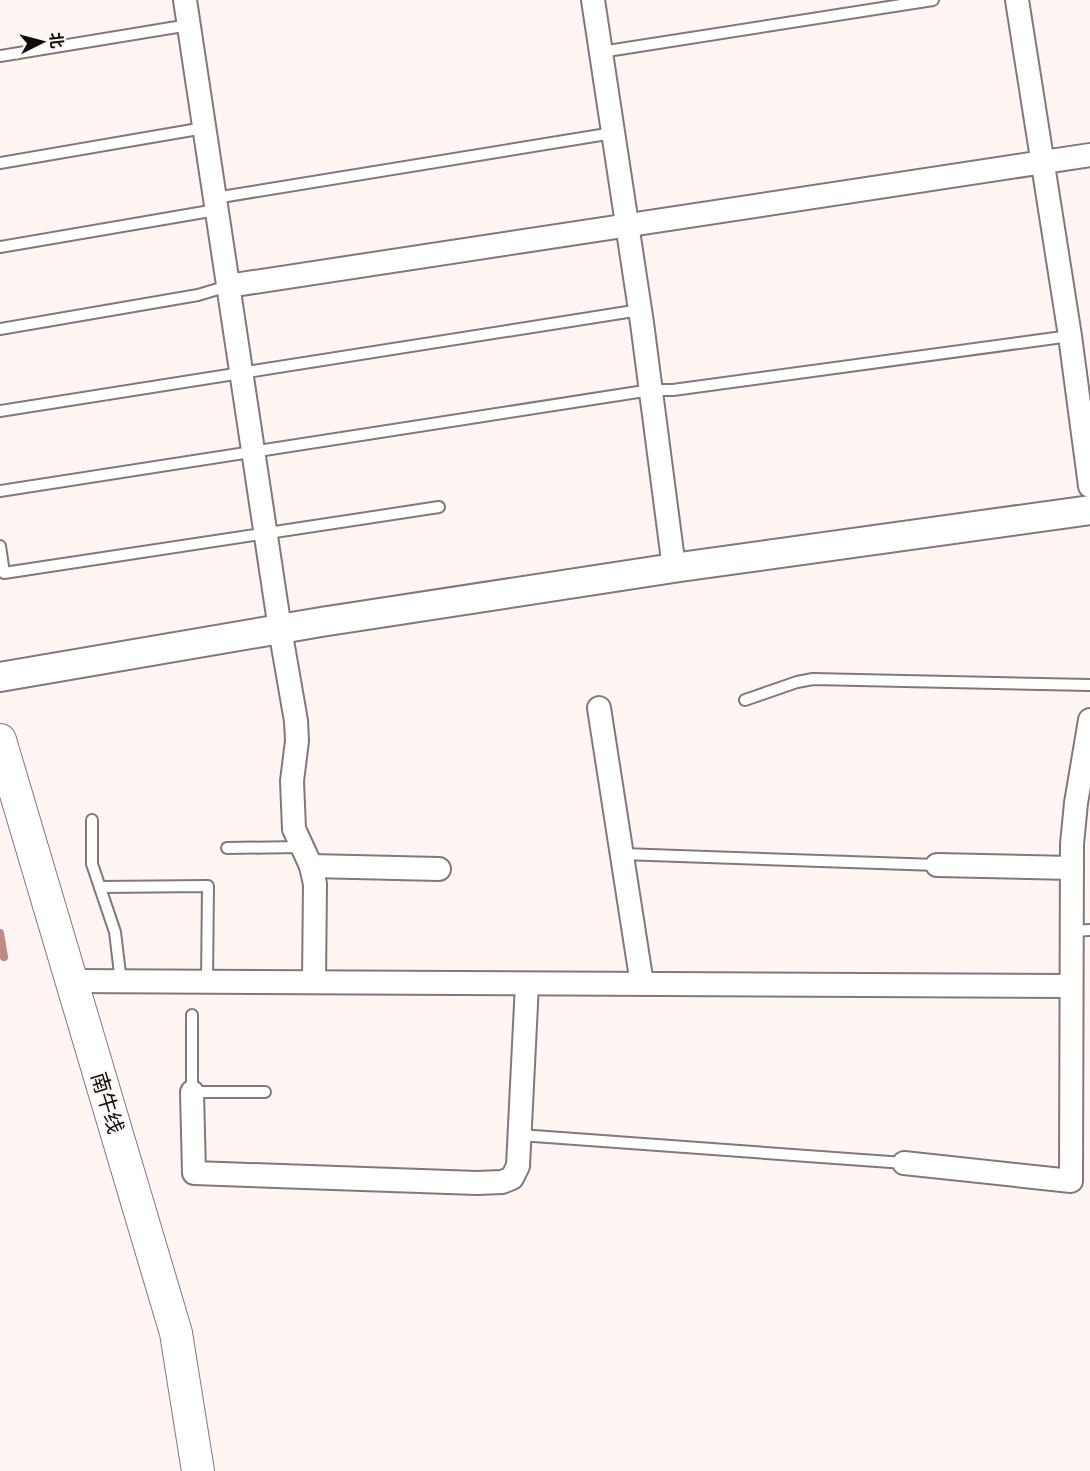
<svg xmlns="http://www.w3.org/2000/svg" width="1090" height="1471" font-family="Rubik,'Noto Sans SC',sans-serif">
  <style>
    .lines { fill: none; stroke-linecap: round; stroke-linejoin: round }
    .stream { stroke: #c18981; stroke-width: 8 }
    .service-casing { stroke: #817978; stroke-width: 14 }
    .minor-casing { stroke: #817978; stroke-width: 26 }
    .tertiary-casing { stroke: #817978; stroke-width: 32 }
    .secondary-casing { stroke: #817978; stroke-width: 34 }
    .service { stroke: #fff; stroke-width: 10 }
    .minor { stroke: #fff; stroke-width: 22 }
    .tertiary { stroke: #fff; stroke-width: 28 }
    .secondary { stroke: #fff; stroke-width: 32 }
    .labels { text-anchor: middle; stroke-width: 4.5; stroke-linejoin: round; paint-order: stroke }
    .street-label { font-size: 21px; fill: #0f0d0c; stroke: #fff6f4 }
  </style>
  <rect width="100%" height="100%" fill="#fff6f4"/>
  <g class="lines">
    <polyline class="stream" points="0,933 4,957"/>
    <g class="service-casing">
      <g id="service">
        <polyline points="601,52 933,0"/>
        <polyline points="0,56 189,25"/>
        <polyline points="0,163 204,128"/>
        <polyline points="215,198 613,133"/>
        <polyline points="0,247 216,210"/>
        <polyline points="0,329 198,295 228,286"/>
        <polyline points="0,411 640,310"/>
        <polyline points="0,491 651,390 673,390 1070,336"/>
        <polyline points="0,546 4,573 439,507"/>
        <polyline points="745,700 797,682 813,679 1090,685"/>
        <polyline points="92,820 92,864 115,932 121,982"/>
        <polyline points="227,848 302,847"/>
        <polyline points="622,854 937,865"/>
        <polyline points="100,887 208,886 207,982"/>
        <polyline points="1071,931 1090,930"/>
        <polyline points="192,1015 192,1092 265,1092"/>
        <polyline points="520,1135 904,1163"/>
      </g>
    </g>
    <g class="minor-casing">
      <g id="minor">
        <polyline points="185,0 280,629 296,721 297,741 292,781 294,829 311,866 315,884 314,982"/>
        <polyline points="593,0 642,323 674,568"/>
        <polyline points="1017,0 1070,336 1090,486"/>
        <polyline points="228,286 1090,155"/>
        <polyline points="599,708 642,984"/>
        <polyline points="937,865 1072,868"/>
        <polyline points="311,866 439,869"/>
        <polyline points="71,981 1071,986"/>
        <polyline points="192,1092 194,1173 477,1183 502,1182 512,1178 518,1166 527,984"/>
        <polyline points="904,1163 1071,1181 1072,844 1076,803 1090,720"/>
      </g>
    </g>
    <g class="tertiary-casing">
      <polyline id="tertiary" points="0,677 321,622 680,567 1090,510"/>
    </g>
    <g class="secondary-casing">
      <polyline id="secondary" points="0,740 176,1333 198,1471"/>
    </g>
    <use href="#service" class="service"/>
    <use href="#minor" class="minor"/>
    <use href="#tertiary" class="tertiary"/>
    <use href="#secondary" class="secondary"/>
  </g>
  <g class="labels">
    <g class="street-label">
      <text transform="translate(107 1103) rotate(73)" y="7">南牛线</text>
    </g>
  </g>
  <g transform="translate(42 42) rotate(84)" stroke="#fff6f4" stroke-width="4.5" paint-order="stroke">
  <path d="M0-4.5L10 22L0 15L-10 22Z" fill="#0f0d0c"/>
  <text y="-9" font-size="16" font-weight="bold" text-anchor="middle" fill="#0f0d0c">北</text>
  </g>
</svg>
